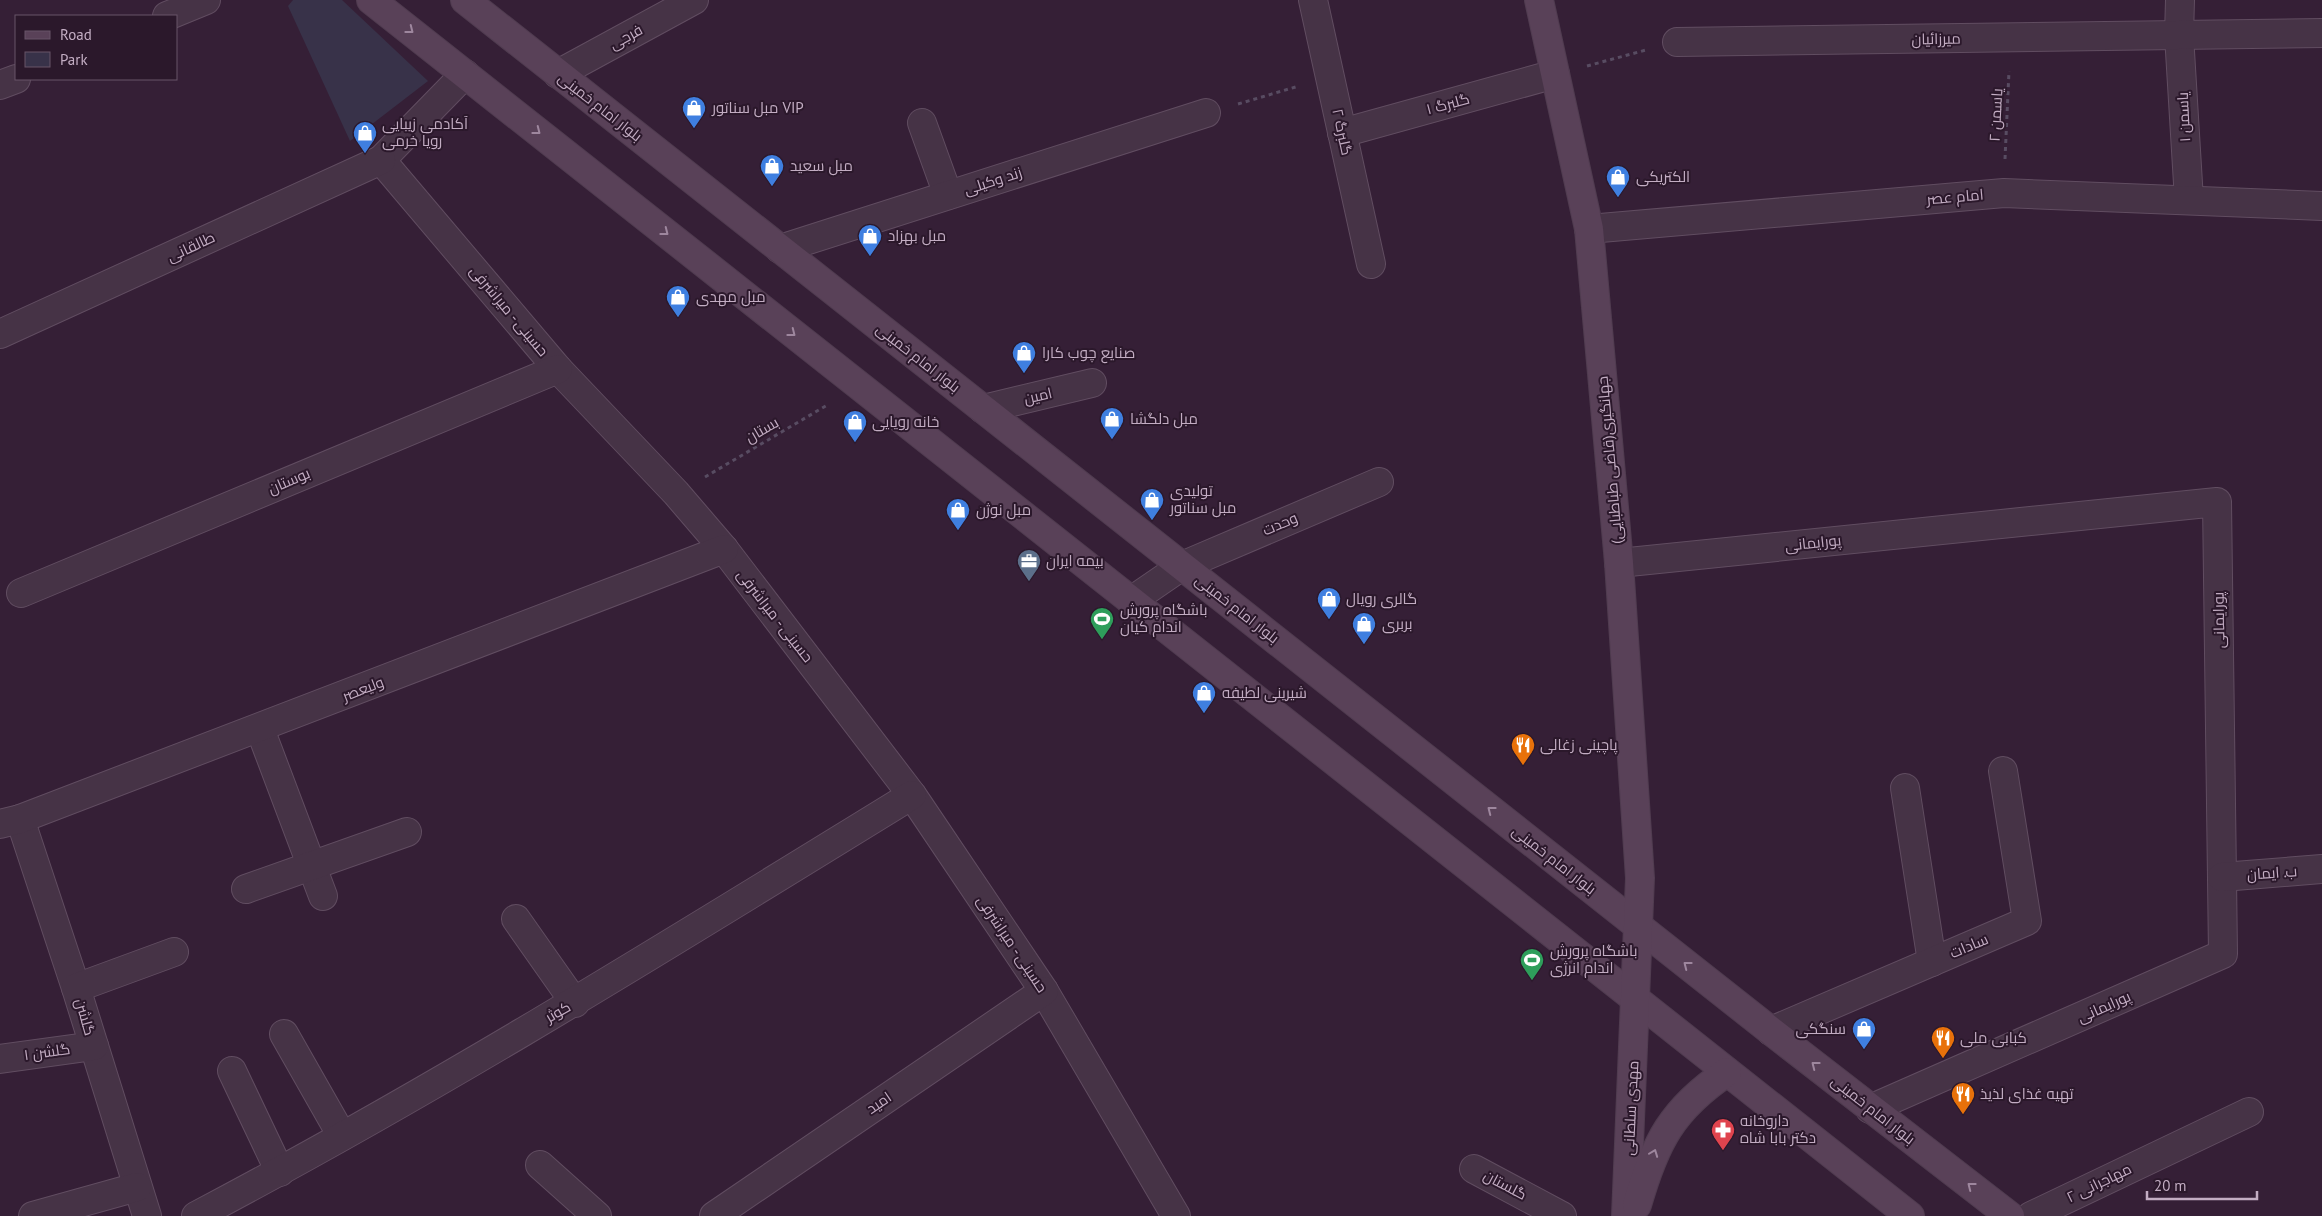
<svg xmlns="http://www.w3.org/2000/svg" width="2322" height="1216" font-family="'PT Sans',Cairo,sans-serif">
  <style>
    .green { fill: #383249 }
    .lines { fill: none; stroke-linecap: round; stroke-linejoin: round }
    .street-casing { stroke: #614d61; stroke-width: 30 }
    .secondary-casing { stroke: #503c50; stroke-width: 30 }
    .path { stroke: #584c62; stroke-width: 3; stroke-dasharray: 4 4; stroke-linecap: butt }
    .street { stroke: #463346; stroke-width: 28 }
    .secondary { stroke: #594158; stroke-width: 28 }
    .oneway { stroke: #9e879e }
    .labels { text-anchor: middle; stroke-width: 4; stroke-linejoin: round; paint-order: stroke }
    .street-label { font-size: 15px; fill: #c3adc3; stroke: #2b182b }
    .poi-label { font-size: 15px; fill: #c3adc3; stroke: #2b182b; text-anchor: start }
  </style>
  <rect width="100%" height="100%" fill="#351f36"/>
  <polygon class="green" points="293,0 342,0 428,81 350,141 288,6"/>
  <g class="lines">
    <g class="street-casing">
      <g id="street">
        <polyline points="1313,0 1371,264"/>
        <polyline points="2180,0 2179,35 2189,200"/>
        <polyline points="167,16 206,0"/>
        <polyline points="1677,42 2322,33"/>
        <polyline points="465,74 381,160 558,369 676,493 724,549 912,795 1044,991 1176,1216"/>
        <polyline points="558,74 694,0"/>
        <polyline points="0,85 16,79"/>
        <polyline points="922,123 948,195"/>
        <polyline points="1342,133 1555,74"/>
        <polyline points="1589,229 2004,193 2322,206"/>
        <polyline points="780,249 1206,113"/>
        <polyline points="0,334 381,160"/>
        <polyline points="983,409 1092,383"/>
        <polyline points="1619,563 2217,502 2223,954 1870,1109"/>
        <polyline points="21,593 558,369"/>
        <polyline points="1131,601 1182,566 1379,482"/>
        <polyline points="260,729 323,896"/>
        <polyline points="1905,788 1932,962"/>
        <polyline points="20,819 76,988 147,1216"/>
        <polyline points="0,824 20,819 724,549"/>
        <polyline points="2222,877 2322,869"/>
        <polyline points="246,889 407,832"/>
        <polyline points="516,919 575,1003"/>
        <polyline points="76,988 174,952"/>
        <polyline points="1771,1031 2027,921 2003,771"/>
        <polyline points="284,1034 342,1136"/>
        <polyline points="0,1059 94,1046"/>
        <polyline points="232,1071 280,1172"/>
        <polyline points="540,1165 597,1216"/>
        <polyline points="1474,1169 1562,1216"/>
        <polyline points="33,1216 137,1187"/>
        <path d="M196,1216C441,1087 676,940 912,795"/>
        <polyline points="714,1216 1044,991"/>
        <polyline points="2031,1216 2249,1112"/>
      </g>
    </g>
    <g class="secondary-casing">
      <g id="secondary">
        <polyline points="371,0 1910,1216"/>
        <polyline points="465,0 1771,1031 2010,1216"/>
        <polyline points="1539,0 1589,229 1619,563 1640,878 1626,1216"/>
        <path d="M1637,1205C1655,1142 1672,1109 1727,1072"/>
      </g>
    </g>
    <g class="path">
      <polyline points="1587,66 1646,50"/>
      <polyline points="1238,104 1299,86"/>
      <polyline points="2005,159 2009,71"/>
      <polyline points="705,477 829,404"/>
    </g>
    <use href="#street" class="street"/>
    <use href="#secondary" class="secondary"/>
  </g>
  <defs><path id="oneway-chevron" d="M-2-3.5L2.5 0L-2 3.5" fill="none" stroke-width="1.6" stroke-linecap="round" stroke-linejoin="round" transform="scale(1.25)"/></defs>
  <g class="oneway">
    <use href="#oneway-chevron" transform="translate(410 30) rotate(38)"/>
    <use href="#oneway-chevron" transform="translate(537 131) rotate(38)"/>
    <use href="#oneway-chevron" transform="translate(665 232) rotate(38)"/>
    <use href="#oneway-chevron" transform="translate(792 333) rotate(38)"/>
    <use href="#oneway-chevron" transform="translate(1491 810) rotate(-142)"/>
    <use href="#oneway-chevron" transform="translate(1687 965) rotate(-142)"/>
    <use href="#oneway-chevron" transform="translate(1815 1065) rotate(-142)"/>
    <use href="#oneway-chevron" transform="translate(1654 1153) rotate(-69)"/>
    <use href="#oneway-chevron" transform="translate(1971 1186) rotate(-142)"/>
  </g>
  <defs>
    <g id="shop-pin" transform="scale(1.25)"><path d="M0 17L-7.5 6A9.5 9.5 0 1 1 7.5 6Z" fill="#3f7fe0" stroke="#2b182b"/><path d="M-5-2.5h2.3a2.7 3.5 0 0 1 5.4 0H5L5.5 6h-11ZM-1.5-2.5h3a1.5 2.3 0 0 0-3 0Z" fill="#fff"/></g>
    <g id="office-pin" transform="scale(1.25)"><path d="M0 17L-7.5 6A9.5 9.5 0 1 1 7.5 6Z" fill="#5c6f8a" stroke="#2b182b"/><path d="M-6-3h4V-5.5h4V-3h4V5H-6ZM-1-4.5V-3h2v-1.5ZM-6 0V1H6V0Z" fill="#fff"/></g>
    <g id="stadium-pin" transform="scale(1.25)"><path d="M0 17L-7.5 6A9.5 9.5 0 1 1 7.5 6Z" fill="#2e9e5b" stroke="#2b182b"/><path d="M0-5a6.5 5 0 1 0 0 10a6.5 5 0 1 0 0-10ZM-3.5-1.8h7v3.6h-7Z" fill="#fff"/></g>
    <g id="restaurant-pin" transform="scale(1.25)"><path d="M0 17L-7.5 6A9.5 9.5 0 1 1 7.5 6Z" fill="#e8710a" stroke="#2b182b"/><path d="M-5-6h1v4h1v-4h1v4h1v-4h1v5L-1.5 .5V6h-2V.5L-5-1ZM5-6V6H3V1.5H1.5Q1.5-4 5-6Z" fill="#fff"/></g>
    <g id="pharmacy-pin" transform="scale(1.25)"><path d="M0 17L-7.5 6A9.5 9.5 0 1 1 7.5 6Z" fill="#e0444e" stroke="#2b182b"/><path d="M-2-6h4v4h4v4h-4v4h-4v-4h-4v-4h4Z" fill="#fff"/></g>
  </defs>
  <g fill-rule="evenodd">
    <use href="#shop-pin" x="694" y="108"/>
    <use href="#shop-pin" x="365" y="133"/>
    <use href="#shop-pin" x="772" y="166"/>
    <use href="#shop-pin" x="1618" y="177"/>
    <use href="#shop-pin" x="870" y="236"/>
    <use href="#shop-pin" x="678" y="297"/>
    <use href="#shop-pin" x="1024" y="353"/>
    <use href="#shop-pin" x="1112" y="419"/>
    <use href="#shop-pin" x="855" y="422"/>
    <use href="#shop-pin" x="1152" y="500"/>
    <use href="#shop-pin" x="958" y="510"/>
    <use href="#office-pin" x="1029" y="561"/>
    <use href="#shop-pin" x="1329" y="599"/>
    <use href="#stadium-pin" x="1102" y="619"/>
    <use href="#shop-pin" x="1364" y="624"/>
    <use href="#shop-pin" x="1204" y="693"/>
    <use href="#restaurant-pin" x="1523" y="745"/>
    <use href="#stadium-pin" x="1532" y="960"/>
    <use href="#shop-pin" x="1864" y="1029"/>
    <use href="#restaurant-pin" x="1943" y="1038"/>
    <use href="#restaurant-pin" x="1963" y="1094"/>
    <use href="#pharmacy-pin" x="1723" y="1130"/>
  </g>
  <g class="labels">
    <g class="street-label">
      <text transform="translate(626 37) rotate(-29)" y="5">فرجی</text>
      <text transform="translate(1936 39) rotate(-1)" y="5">میرزائیان</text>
      <text transform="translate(1448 104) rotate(-15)" y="5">گلبرگ ۱</text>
      <text transform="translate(600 107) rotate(38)" y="5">بلوار امام خمینی</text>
      <text transform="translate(1996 115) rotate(-87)" y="5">یاسمن ۲</text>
      <text transform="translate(2184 117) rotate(-93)" y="5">یاسمن ۱</text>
      <text transform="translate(1342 132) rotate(78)" y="5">گلبرگ ۲</text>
      <text transform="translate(993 181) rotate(-18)" y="5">زند وکیلی</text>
      <text transform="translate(1955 197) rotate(-5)" y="5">امام عصر</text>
      <text transform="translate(191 247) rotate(-25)" y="5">طالقانی</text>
      <text transform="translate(509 311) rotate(50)" y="5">حسینی - میراشرفی</text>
      <text transform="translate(918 358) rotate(38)" y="5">بلوار امام خمینی</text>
      <text transform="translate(1038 396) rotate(-13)" y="5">امین</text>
      <text transform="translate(762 430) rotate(-30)" y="5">بستان</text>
      <text transform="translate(1610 460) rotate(-95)" y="5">جهانگیری(قاضی طباطبایی)</text>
      <text transform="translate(289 481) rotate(-23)" y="5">بوستان</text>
      <text transform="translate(1280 524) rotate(-23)" y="5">وحدت</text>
      <text transform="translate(1813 543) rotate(-6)" y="5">پورایمانی</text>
      <text transform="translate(1237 609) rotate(38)" y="5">بلوار امام خمینی</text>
      <text transform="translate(775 616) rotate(52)" y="5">حسینی - میراشرفی</text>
      <text transform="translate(2219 620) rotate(-91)" y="5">پورایمانی</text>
      <text transform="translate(363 689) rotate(-21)" y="5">ولیعصر</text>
      <text transform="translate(1554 860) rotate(38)" y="5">بلوار امام خمینی</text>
      <text transform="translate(2272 873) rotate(-4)" y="5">ب. ایمان</text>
      <text transform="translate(1012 944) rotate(56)" y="5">حسینی - میراشرفی</text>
      <text transform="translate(1969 946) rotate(-23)" y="5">سادات</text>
      <text transform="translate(2104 1007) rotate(-24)" y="5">پورایمانی</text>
      <text transform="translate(558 1012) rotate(-30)" y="5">کوثر</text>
      <text transform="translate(85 1017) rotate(74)" y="5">گلشن</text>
      <text transform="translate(47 1052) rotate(-8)" y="5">گلشن ۱</text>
      <text transform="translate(879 1103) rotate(-34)" y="5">امید</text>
      <text transform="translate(1631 1108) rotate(-87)" y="5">مهدی سلطانی</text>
      <text transform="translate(1873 1110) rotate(38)" y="5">بلوار امام خمینی</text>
      <text transform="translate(2099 1183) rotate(-26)" y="5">مهاجرانی ۲</text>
      <text transform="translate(1505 1185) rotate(28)" y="5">گلستان</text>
    </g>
    <g class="poi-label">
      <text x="712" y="113">مبل سناتور VIP</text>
      <text x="382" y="129">آکادمی زیبایی<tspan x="382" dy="17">رویا خرمی</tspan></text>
      <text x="790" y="171">مبل سعید</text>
      <text x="1636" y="182">الکتریکی</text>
      <text x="888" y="241">مبل بهزاد</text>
      <text x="696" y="302">مبل مهدی</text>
      <text x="1042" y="358">صنایع چوب کارا</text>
      <text x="1130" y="424">مبل دلگشا</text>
      <text x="872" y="427">خانه رویایی</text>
      <text x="1170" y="496">تولیدی<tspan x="1170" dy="17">مبل سناتور</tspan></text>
      <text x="976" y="515">مبل نوژن</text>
      <text x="1046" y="566">بیمه ایران</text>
      <text x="1346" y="604">گالری رویال</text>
      <text x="1120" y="615">باشگاه پرورش<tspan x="1120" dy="17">اندام کیان</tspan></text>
      <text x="1382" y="629">بربری</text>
      <text x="1222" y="698">شیرینی لطیفه</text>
      <text x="1540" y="750">پاچینی زغالی</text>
      <text x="1550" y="956">باشگاه پرورش<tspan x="1550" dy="17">اندام انرژی</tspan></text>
      <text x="1846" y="1034" text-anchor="end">سنگکی</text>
      <text x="1960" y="1043">کبابی ملی</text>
      <text x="1980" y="1099">تهیه غذای لذیذ</text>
      <text x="1740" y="1126">داروخانه<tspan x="1740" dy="17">دکتر بابا شاه</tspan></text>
    </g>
  </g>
  <rect x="15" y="15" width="162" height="65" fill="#2b182b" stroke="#685468"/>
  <rect x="25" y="31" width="25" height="8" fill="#594158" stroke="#685468"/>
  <text x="60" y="40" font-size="15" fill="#c3adc3">Road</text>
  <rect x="25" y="52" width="25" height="15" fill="#383249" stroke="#685468"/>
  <text x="60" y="65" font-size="15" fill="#c3adc3">Park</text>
  <path d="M2147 1191v8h110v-8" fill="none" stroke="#c3adc3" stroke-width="2.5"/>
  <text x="2154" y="1191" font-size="15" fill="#c3adc3" stroke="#2b182b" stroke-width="4" paint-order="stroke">20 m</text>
</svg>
